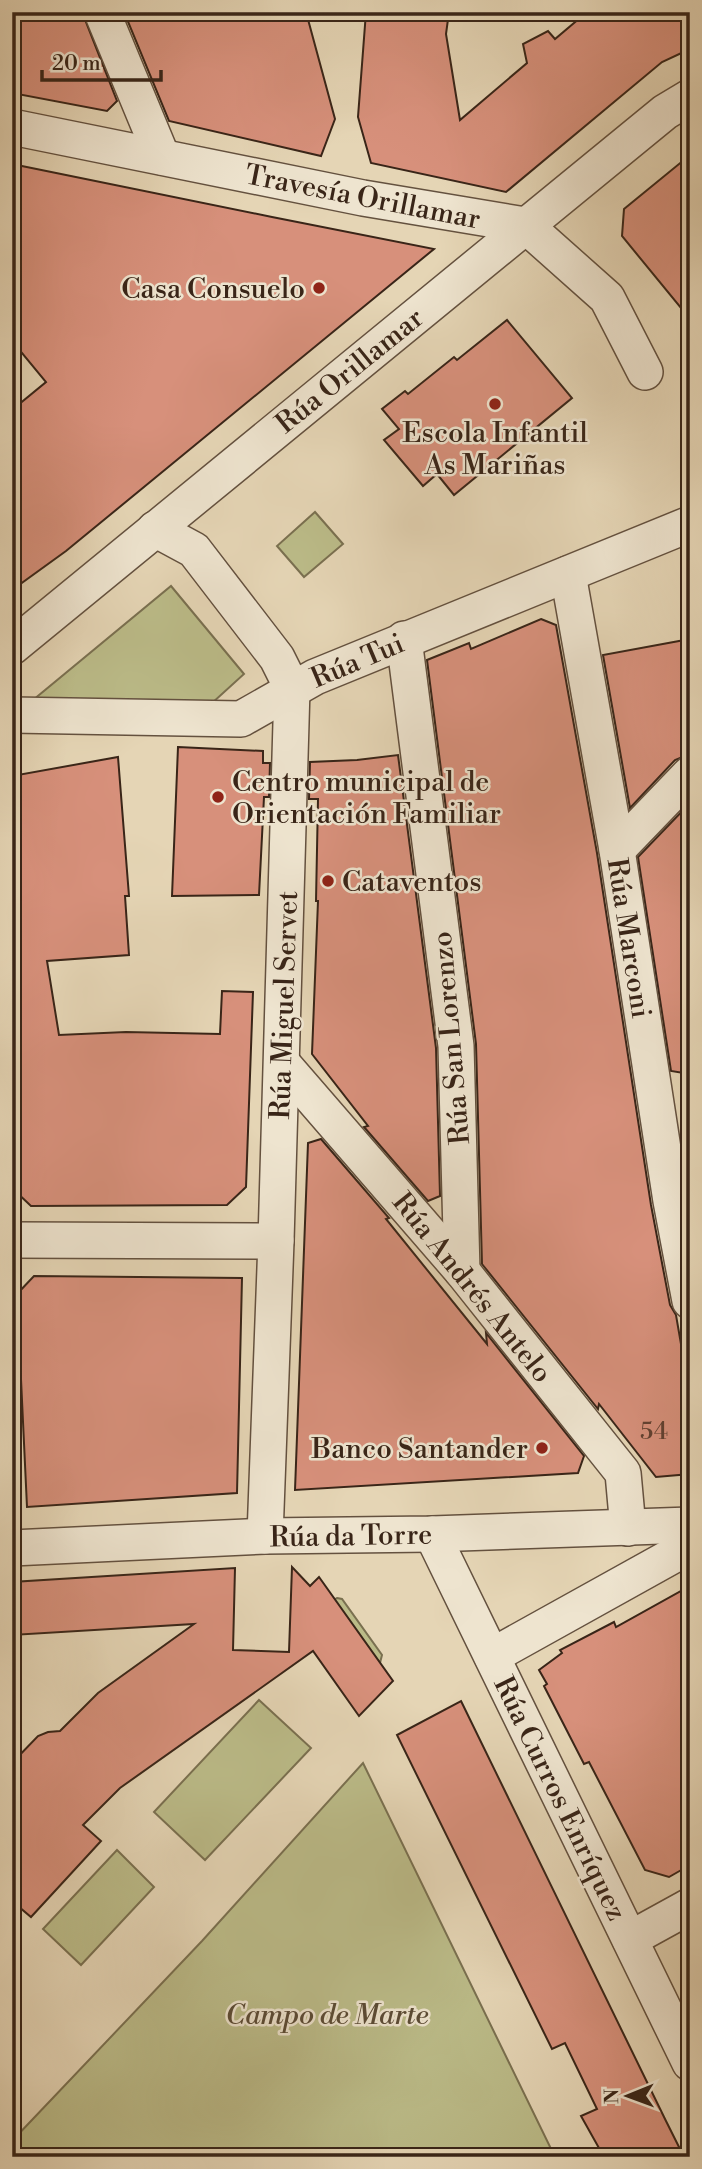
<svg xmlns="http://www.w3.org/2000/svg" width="702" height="2169" font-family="'Libre Bodoni',serif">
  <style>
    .green { fill: #bb8; stroke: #7a7050; stroke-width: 2 }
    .building { fill: #d7907b; stroke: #392518; stroke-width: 2 }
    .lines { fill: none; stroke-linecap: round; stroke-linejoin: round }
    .street-casing { stroke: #64513f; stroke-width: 38 }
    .street { stroke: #eee4cf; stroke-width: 35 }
    .poi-dot { fill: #8f2418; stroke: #eee4cf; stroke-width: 2.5 }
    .labels { text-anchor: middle; stroke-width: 5; stroke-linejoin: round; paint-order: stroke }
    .number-label { font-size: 24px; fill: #604031 }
    .street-label { font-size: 28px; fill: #392518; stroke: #eee4cf }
    .poi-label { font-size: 28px; fill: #392518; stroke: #eee4cf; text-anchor: end }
    .park-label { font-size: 28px; font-style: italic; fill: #5a4a34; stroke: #eee4cf }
  </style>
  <rect width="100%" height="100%" fill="#e5d5b5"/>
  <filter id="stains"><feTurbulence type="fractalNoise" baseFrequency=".00286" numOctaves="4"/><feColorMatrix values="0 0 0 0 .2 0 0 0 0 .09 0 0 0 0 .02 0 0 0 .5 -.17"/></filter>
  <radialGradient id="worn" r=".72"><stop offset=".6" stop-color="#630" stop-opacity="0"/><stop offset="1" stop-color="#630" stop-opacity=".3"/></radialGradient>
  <g class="green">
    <polygon points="315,512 343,544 304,577 277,546"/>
    <polygon points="171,586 244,674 211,704 27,705"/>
    <polygon points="337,1598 342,1599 382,1655 380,1663 332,1601"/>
    <polygon points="259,1700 311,1748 205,1860 154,1812"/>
    <polygon points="363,1763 555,2157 12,2157 12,2141 202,1941"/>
    <polygon points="117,1850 154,1887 81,1965 43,1929"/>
  </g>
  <g class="building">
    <polygon points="12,12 82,12 117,101 107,111 12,93"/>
    <polygon points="124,12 306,12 335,119 321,156 169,121"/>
    <polygon points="366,12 449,12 446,34 460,120 527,63 523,44 548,31 555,39 587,12 690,12 690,49 662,62 506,192 371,163 358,117"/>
    <polygon points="690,155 690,319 622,236 624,209"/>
    <polygon points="12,164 272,217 434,249 66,551 12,590 12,410 46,382 12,341"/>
    <polygon points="507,320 572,398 454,495 437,474 423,486 384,440 399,429 382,409 405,391 408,394 454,357 457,360"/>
    <polygon points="541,619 556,625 597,853 651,1205 670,1305 676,1315 681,1344 690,1338 690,1474 656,1477 599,1404 598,1409 482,1264 476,1044 427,660 469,643 471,649"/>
    <polygon points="690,639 690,754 675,760 630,808 603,655"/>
    <polygon points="178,747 263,751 263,763 270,763 269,797 264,797 259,895 172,896"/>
    <polygon points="398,755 436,1048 440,1196 428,1201 364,1127 368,1126 312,1054 318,901 316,901 318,799 309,799 310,762 357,760"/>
    <polygon points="118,757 129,896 125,896 129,955 47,961 59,1035 126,1032 220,1034 222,991 253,992 246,1187 227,1205 31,1206 12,1188 12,776"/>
    <polygon points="690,803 690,1074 671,1071 638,857"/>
    <polygon points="321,1139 389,1218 386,1219 487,1344 486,1333 584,1456 578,1473 295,1490 308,1143"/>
    <polygon points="34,1276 242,1278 237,1493 27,1507 17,1294"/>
    <polygon points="292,1567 310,1586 319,1577 393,1681 359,1716 313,1651 120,1788 83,1825 101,1841 31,1917 12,1901 12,1763 38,1736 48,1732 60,1731 98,1693 194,1624 12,1635 12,1582 235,1568 233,1650 289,1652"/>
    <polygon points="690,1586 690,1865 669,1877 645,1870 589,1762 584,1764 544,1686 547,1684 539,1670 562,1653 560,1650 614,1622 616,1627"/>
    <polygon points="461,1701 666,2121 684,2157 604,2157 581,2116 597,2109 565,2043 552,2049 397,1735"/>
  </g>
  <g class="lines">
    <g class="street-casing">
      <g id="street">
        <polyline points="102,12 162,157"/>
        <polyline points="12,127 363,198 525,225 607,298 645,372"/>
        <polyline points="155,529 194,550 277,658 292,688 276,1241 265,1536"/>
        <polyline points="568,574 617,850 671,1201 690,1301"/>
        <polyline points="404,639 456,1046 462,1271"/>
        <polyline points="12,647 665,112 690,97"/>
        <polyline points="12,715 241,719 315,677 690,524"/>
        <polyline points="617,850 690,774"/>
        <polyline points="282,1063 462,1271 623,1473 628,1528"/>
        <polyline points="12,1240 276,1241"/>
        <polyline points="432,1534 690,2063"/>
        <polyline points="12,1548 265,1536 432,1534 690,1525"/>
        <polyline points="492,1656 690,1546"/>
        <polyline points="630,1939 690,1906"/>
      </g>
    </g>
    <use href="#street" class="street"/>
  </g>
  <g class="poi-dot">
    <circle cx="319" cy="288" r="7"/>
    <circle cx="495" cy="404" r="7"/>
    <circle cx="218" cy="797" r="7"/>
    <circle cx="328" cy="881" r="7"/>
    <circle cx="542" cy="1448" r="7"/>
  </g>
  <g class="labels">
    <g class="number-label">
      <text x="654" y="1439">54</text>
    </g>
    <g class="street-label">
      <text transform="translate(363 196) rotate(11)" y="10">Travesía Orillamar</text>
      <text transform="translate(349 370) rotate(-39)" y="10">Rúa Orillamar</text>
      <text transform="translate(357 660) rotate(-23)" y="10">Rúa Tui</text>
      <text transform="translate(630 938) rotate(81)" y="10">Rúa Marconi</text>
      <text transform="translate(283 1005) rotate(-88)" y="10">Rúa Miguel Servet</text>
      <text transform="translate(450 1038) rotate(-95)" y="10">Rúa San Lorenzo</text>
      <text transform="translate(473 1287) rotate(51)" y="10">Rúa Andrés Antelo</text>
      <text transform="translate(351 1535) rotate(-1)" y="10">Rúa da Torre</text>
      <text transform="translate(561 1798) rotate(64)" y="10">Rúa Curros Enríquez</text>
    </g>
    <g class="poi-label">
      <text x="305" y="298">Casa Consuelo</text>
      <text x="495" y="442" text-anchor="middle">Escola Infantil<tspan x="495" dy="32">As Mariñas</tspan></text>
      <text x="232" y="791" text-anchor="start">Centro municipal de<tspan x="232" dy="32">Orientación Familiar</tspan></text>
      <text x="342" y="891" text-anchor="start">Cataventos</text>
      <text x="528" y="1458">Banco Santander</text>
    </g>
    <g class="park-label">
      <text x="327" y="2024">Campo de Marte</text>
    </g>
  </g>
  <rect width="702" height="2169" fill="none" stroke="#e5d5b5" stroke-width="42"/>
  <rect x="14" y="14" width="674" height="2141" fill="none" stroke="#392518" stroke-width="3.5"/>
  <rect x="21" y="21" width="660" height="2127" fill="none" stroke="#392518" stroke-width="2"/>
  <g transform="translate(628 2096) rotate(269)" stroke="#eee4cf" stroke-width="5" paint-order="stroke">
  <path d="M0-5L12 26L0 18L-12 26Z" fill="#392518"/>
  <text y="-10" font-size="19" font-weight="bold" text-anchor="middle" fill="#392518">N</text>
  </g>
  <path d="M42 70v10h119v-10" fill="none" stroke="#392518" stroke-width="3.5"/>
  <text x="52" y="70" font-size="21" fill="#392518" stroke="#eee4cf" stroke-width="5" paint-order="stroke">20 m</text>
  <rect width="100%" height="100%" filter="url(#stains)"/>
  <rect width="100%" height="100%" fill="url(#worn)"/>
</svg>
